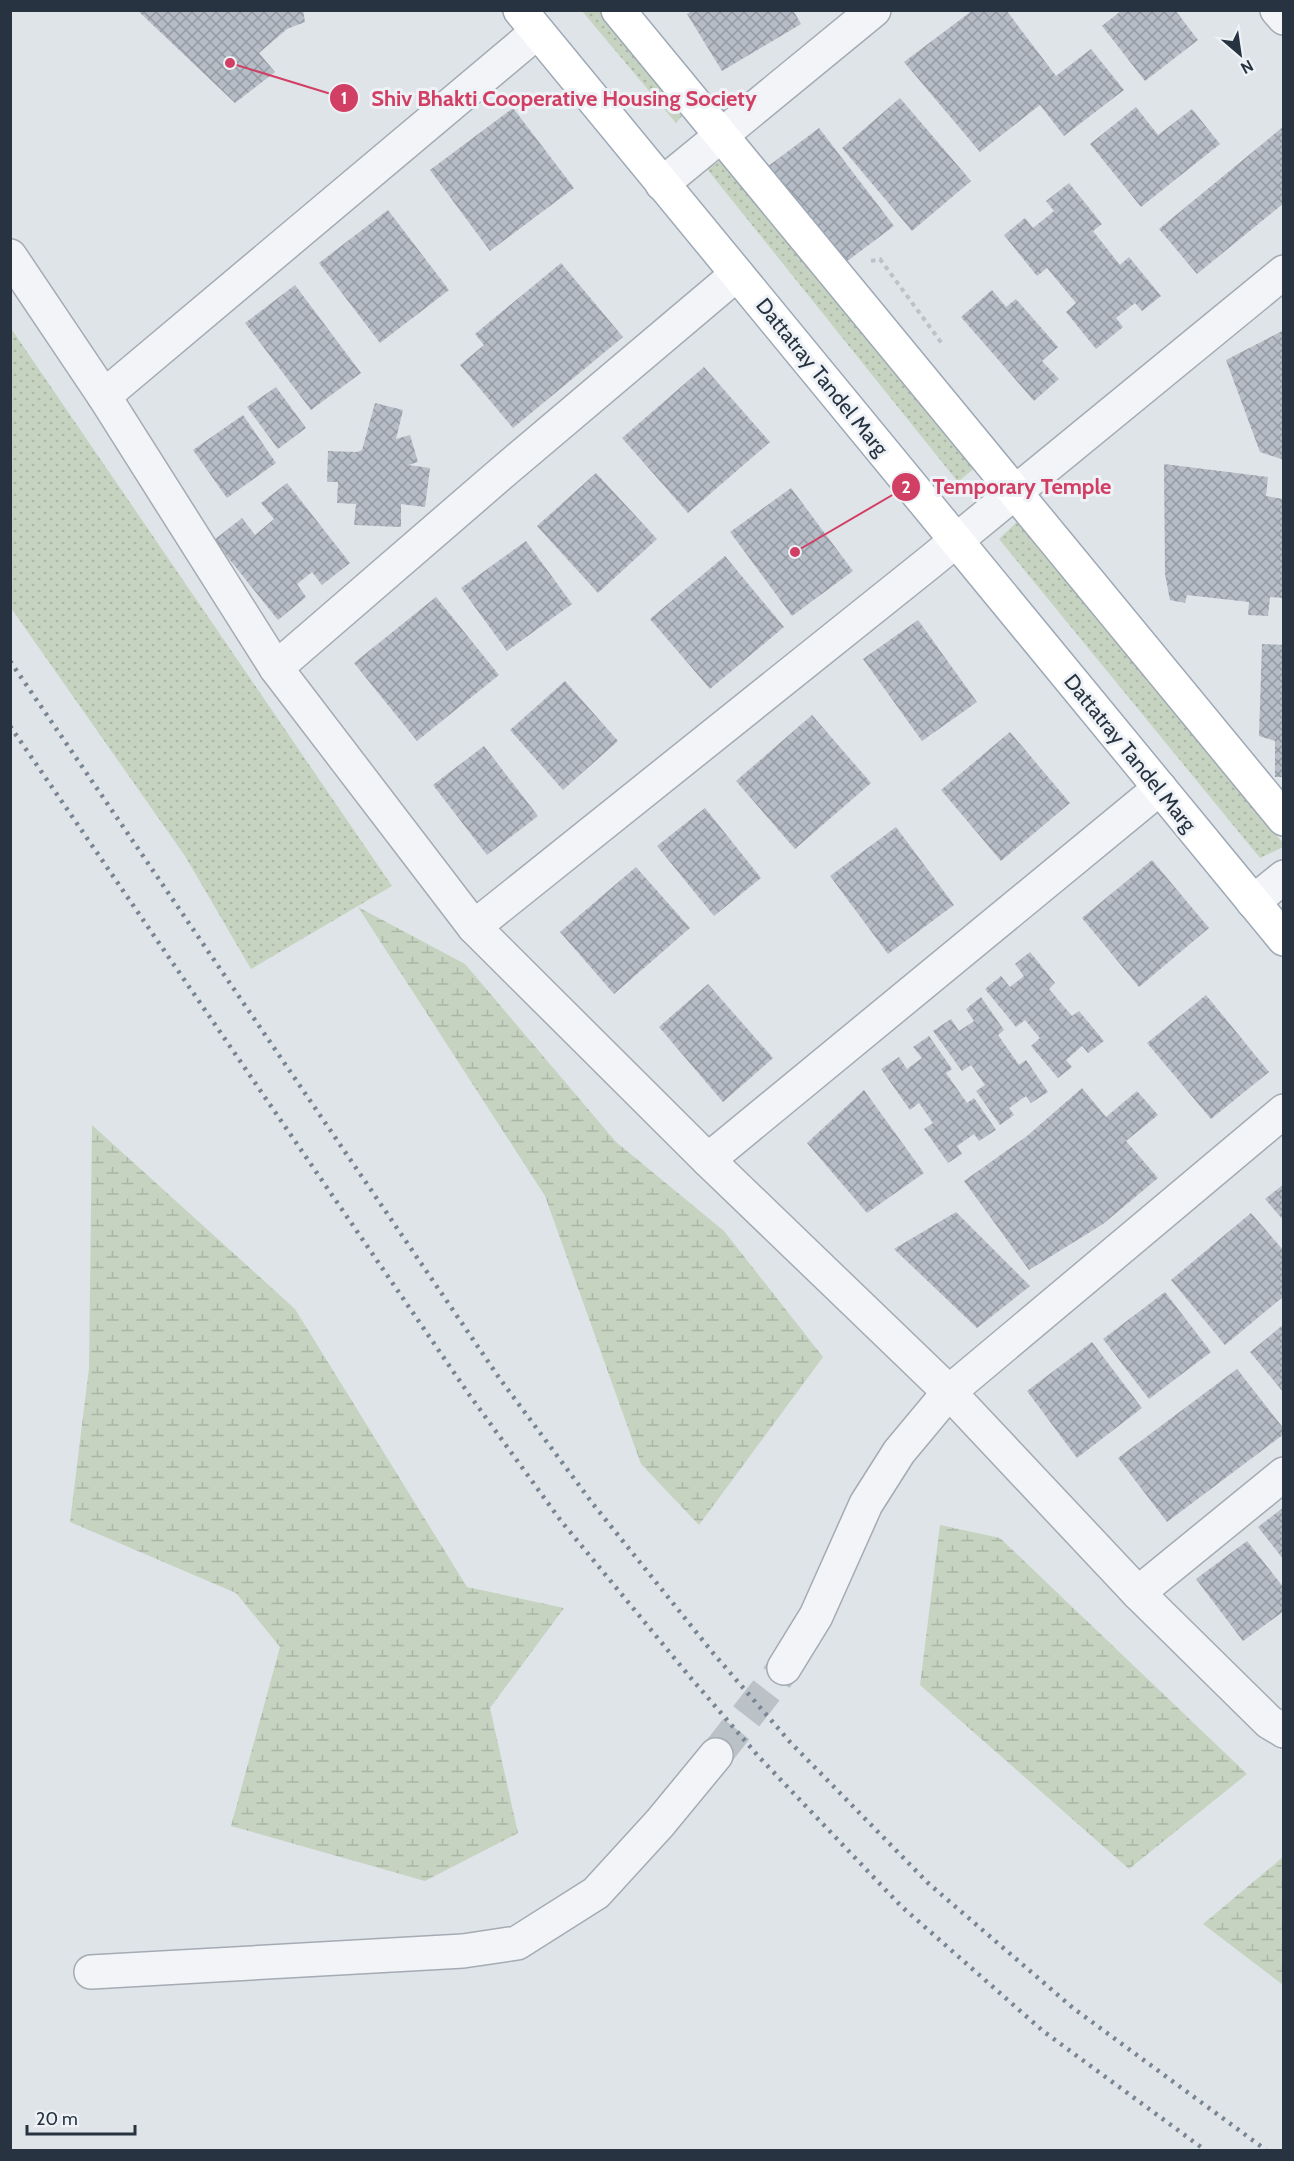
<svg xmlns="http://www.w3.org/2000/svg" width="1294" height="2161" font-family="Cabin,sans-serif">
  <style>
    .wetland { fill: url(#wetland-marsh) }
    .garden { fill: url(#garden-dots) }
    .building { fill: url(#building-cross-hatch) }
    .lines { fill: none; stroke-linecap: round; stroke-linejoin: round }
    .minor-tunnel { stroke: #bac1c7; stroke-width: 33; stroke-dasharray: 33 16; stroke-linecap: butt }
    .minor-casing { stroke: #a4abb3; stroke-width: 36 }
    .major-casing { stroke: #9ea9b5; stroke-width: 36 }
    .path { stroke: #bdc2c7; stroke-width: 4; stroke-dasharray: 4.5 4.5; stroke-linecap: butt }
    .minor { stroke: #f2f4f7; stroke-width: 33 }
    .major { stroke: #fff; stroke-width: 33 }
    .rail { stroke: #788593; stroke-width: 4.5; stroke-dasharray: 3 6; stroke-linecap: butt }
    .labels { text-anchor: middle; stroke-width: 6; stroke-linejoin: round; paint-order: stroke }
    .street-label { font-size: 21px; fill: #273340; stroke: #eef2f6 }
    .leader { fill: none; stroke: #d23f64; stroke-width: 2 }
    .callout-dot { fill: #d23f64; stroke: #eef2f6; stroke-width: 2 }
    .mark-label { font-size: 18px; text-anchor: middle; font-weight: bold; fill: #fff }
    .callout-label { font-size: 22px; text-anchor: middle; font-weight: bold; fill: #d23f64; stroke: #eef2f6; stroke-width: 6; stroke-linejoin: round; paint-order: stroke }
  </style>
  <defs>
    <pattern id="wetland-marsh" width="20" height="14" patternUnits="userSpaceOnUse" patternTransform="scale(1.5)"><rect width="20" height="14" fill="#c6d3c0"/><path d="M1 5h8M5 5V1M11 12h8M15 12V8" fill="none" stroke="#aab6a6"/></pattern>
    <pattern id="garden-dots" width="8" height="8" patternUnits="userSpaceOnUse" patternTransform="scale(1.5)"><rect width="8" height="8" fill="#c6d3c0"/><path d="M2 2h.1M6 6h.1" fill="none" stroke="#aab6a6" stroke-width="1.8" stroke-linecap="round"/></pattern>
    <pattern id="building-cross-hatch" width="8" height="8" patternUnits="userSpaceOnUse" patternTransform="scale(1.5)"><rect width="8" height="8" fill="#b6bdc6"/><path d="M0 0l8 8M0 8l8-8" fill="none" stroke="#949aa2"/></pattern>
  </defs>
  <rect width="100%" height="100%" fill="#dfe4e9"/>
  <g class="wetland">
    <polygon points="358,907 465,964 616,1142 724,1231 823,1357 699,1525 641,1464 545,1196"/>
    <polygon points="92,1125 295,1309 467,1587 564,1608 490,1708 518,1833 425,1881 231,1826 280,1647 236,1593 70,1522 89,1368"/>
    <polygon points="940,1525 1000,1538 1247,1774 1129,1869 920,1685"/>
    <polygon points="1283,1857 1283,1985 1203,1924"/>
  </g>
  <g class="garden">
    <polygon points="582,11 601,11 685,112 676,123"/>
    <polygon points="723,159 978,465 958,482 707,169"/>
    <polygon points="10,327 392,886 251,969 185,856 11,608"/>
    <polygon points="1019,520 1283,843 1283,847 1260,858 999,539"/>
  </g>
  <g class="building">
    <polygon points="137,10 303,10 305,22 287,29 259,53 275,72 235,103"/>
    <polygon points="693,10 793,10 801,24 722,71 687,14"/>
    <polygon points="973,10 1006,10 1056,76 1091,49 1124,90 1064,136 1040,105 980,152 904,62"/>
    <polygon points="1122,10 1175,10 1198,40 1145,81 1102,26"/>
    <polygon points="900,98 971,181 912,231 842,148"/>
    <polygon points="1136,107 1158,135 1192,109 1220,144 1141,207 1090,144"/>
    <polygon points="513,108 574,188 490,251 430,170"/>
    <polygon points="1284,126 1284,203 1197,274 1159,229"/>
    <polygon points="819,128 894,226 842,265 767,167"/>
    <polygon points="1069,183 1102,224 1093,231 1120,265 1129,257 1161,296 1142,311 1135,303 1116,318 1123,327 1096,349 1066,312 1076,303 1047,268 1037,276 1004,235 1025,218 1033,228 1054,211 1046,201"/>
    <polygon points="388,210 449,290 380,343 319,263"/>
    <polygon points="561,263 623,337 513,428 460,365 484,345 475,334"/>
    <polygon points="295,285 361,373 311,410 245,323"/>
    <polygon points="992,290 1006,307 1016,299 1058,347 1042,361 1059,379 1034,401 961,317"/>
    <polygon points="1284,330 1284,460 1260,452 1226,360"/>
    <polygon points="704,367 770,442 688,513 622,438"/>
    <polygon points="276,387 306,428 278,449 247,407"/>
    <polygon points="375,403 403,410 396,439 410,435 418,462 408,465 430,468 425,507 401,504 401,527 354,525 356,504 337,503 338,482 327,482 328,451 357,452 362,450"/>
    <polygon points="243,415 276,463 227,498 193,450"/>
    <polygon points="1164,464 1268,477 1266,496 1283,499 1283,598 1270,597 1268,616 1248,615 1249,602 1187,595 1185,603 1170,600 1165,574"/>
    <polygon points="596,473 657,539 598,593 537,526"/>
    <polygon points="287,483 350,563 322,585 312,572 297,584 306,597 278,620 214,540 242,518 255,535 274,519 261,503"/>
    <polygon points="791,488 853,571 792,616 730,532"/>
    <polygon points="526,541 572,604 507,651 461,588"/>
    <polygon points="725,556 784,627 710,689 650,619"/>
    <polygon points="436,597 499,675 417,741 354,663"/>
    <polygon points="918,620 977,702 922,741 863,659"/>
    <polygon points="1262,644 1284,645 1284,777 1275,777 1275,741 1259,736"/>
    <polygon points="565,681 618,741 563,790 510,730"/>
    <polygon points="812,715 871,783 795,849 736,781"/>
    <polygon points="1010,732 1070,803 1001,861 941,790"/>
    <polygon points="484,746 538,816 487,855 433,785"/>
    <polygon points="705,808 761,878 714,916 657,846"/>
    <polygon points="896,827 954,905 888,954 830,876"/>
    <polygon points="1152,860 1209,928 1139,987 1082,918"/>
    <polygon points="636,867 690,928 614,994 560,932"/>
    <polygon points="1030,952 1055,983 1049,989 1072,1016 1079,1011 1104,1041 1088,1053 1082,1046 1066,1060 1072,1067 1058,1078 1031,1046 1040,1038 1025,1020 1016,1027 985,989 1001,976 1010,987 1024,976 1015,964"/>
    <polygon points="708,984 773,1058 723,1102 659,1027"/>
    <polygon points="1206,995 1269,1072 1211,1119 1147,1043"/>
    <polygon points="981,997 1004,1030 998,1035 1019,1065 1026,1060 1048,1092 1031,1103 1026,1096 1009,1108 1014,1115 1000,1125 976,1091 985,1085 971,1065 962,1071 933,1031 951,1019 959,1031 974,1021 966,1009"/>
    <polygon points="929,1036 952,1069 946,1073 967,1103 974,1098 996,1130 979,1141 974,1134 957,1146 962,1154 948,1163 924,1129 933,1123 919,1103 910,1110 881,1069 899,1057 907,1069 922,1058 913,1047"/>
    <polygon points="1082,1088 1106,1117 1137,1091 1158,1115 1126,1141 1158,1178 1103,1224 1029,1270 964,1181 1027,1136"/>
    <polygon points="864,1090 924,1173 867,1213 807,1143"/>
    <polygon points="1284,1184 1284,1221 1265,1199"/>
    <polygon points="956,1212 1030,1286 977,1328 894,1249"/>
    <polygon points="1251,1213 1284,1251 1284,1296 1225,1345 1171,1280"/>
    <polygon points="1165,1292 1211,1352 1149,1399 1103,1339"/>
    <polygon points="1284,1324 1284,1393 1250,1352"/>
    <polygon points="1092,1342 1142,1408 1077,1458 1027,1391"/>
    <polygon points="1237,1369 1284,1429 1284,1434 1167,1522 1118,1458"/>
    <polygon points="1284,1507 1284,1560 1258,1527"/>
    <polygon points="1247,1541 1284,1588 1284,1611 1243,1641 1196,1579"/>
  </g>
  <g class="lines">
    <polyline class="minor-tunnel" points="716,1755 784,1668"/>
    <g class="minor-casing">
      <g id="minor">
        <polyline points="1277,10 1284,18"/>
        <polyline points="662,184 874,10"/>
        <polyline points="10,256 104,396 276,668 474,927 708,1160 949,1392 1138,1593 1269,1722 1284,1731"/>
        <polyline points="104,396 537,32"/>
        <polyline points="276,668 504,471 737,274"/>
        <polyline points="1253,902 1284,877"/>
        <polyline points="474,927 930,562 1284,272"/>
        <polyline points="708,1160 1160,788"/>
        <polyline points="1138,1593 1284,1474"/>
        <polyline points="784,1668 816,1616 866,1504 899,1452 949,1392 1284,1111"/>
        <polyline points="91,1972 463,1951 517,1943 596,1893 660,1823 716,1755"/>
      </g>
    </g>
    <g class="major-casing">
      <g id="major">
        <polyline points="520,10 1284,939"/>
        <polyline points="618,10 1284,819"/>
      </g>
    </g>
    <polyline class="path" points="871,261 880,259 943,345"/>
    <use href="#minor" class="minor"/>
    <use href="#major" class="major"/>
    <g class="rail">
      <polyline points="10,661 500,1379 593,1504 713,1653 790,1742 928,1883 1073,2008 1266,2150"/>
      <polyline points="10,726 468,1393 561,1521 690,1677 759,1757 901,1906 1043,2031 1205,2150"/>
    </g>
  </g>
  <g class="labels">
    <g class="street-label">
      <text transform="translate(822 377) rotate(51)" y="7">Dattatray Tandel Marg</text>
      <text transform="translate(1130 753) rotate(51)" y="7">Dattatray Tandel Marg</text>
    </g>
  </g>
  <path class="leader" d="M230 63L344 98M795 552L906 487"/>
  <g class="callout-dot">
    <circle cx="230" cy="63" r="6"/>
    <circle cx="795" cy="552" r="6"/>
    <circle cx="344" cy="98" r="15"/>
    <circle cx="906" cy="487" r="15"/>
  </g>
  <g class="mark-label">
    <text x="344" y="104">1</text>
    <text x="906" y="493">2</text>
  </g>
  <g class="callout-label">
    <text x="564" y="106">Shiv Bhakti Cooperative Housing Society</text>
    <text x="1022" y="494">Temporary Temple</text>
  </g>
  <rect width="1294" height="2161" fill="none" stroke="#273340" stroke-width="24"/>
  <g transform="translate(1240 54) rotate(151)" stroke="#eef2f6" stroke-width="4.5" paint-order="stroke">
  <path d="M0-4.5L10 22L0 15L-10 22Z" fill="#273340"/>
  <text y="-9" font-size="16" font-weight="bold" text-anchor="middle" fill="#273340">N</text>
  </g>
  <path d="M27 2125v9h108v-9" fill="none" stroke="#273340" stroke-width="3"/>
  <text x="36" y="2125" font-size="18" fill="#273340" stroke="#eef2f6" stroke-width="4.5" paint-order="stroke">20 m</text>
</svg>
